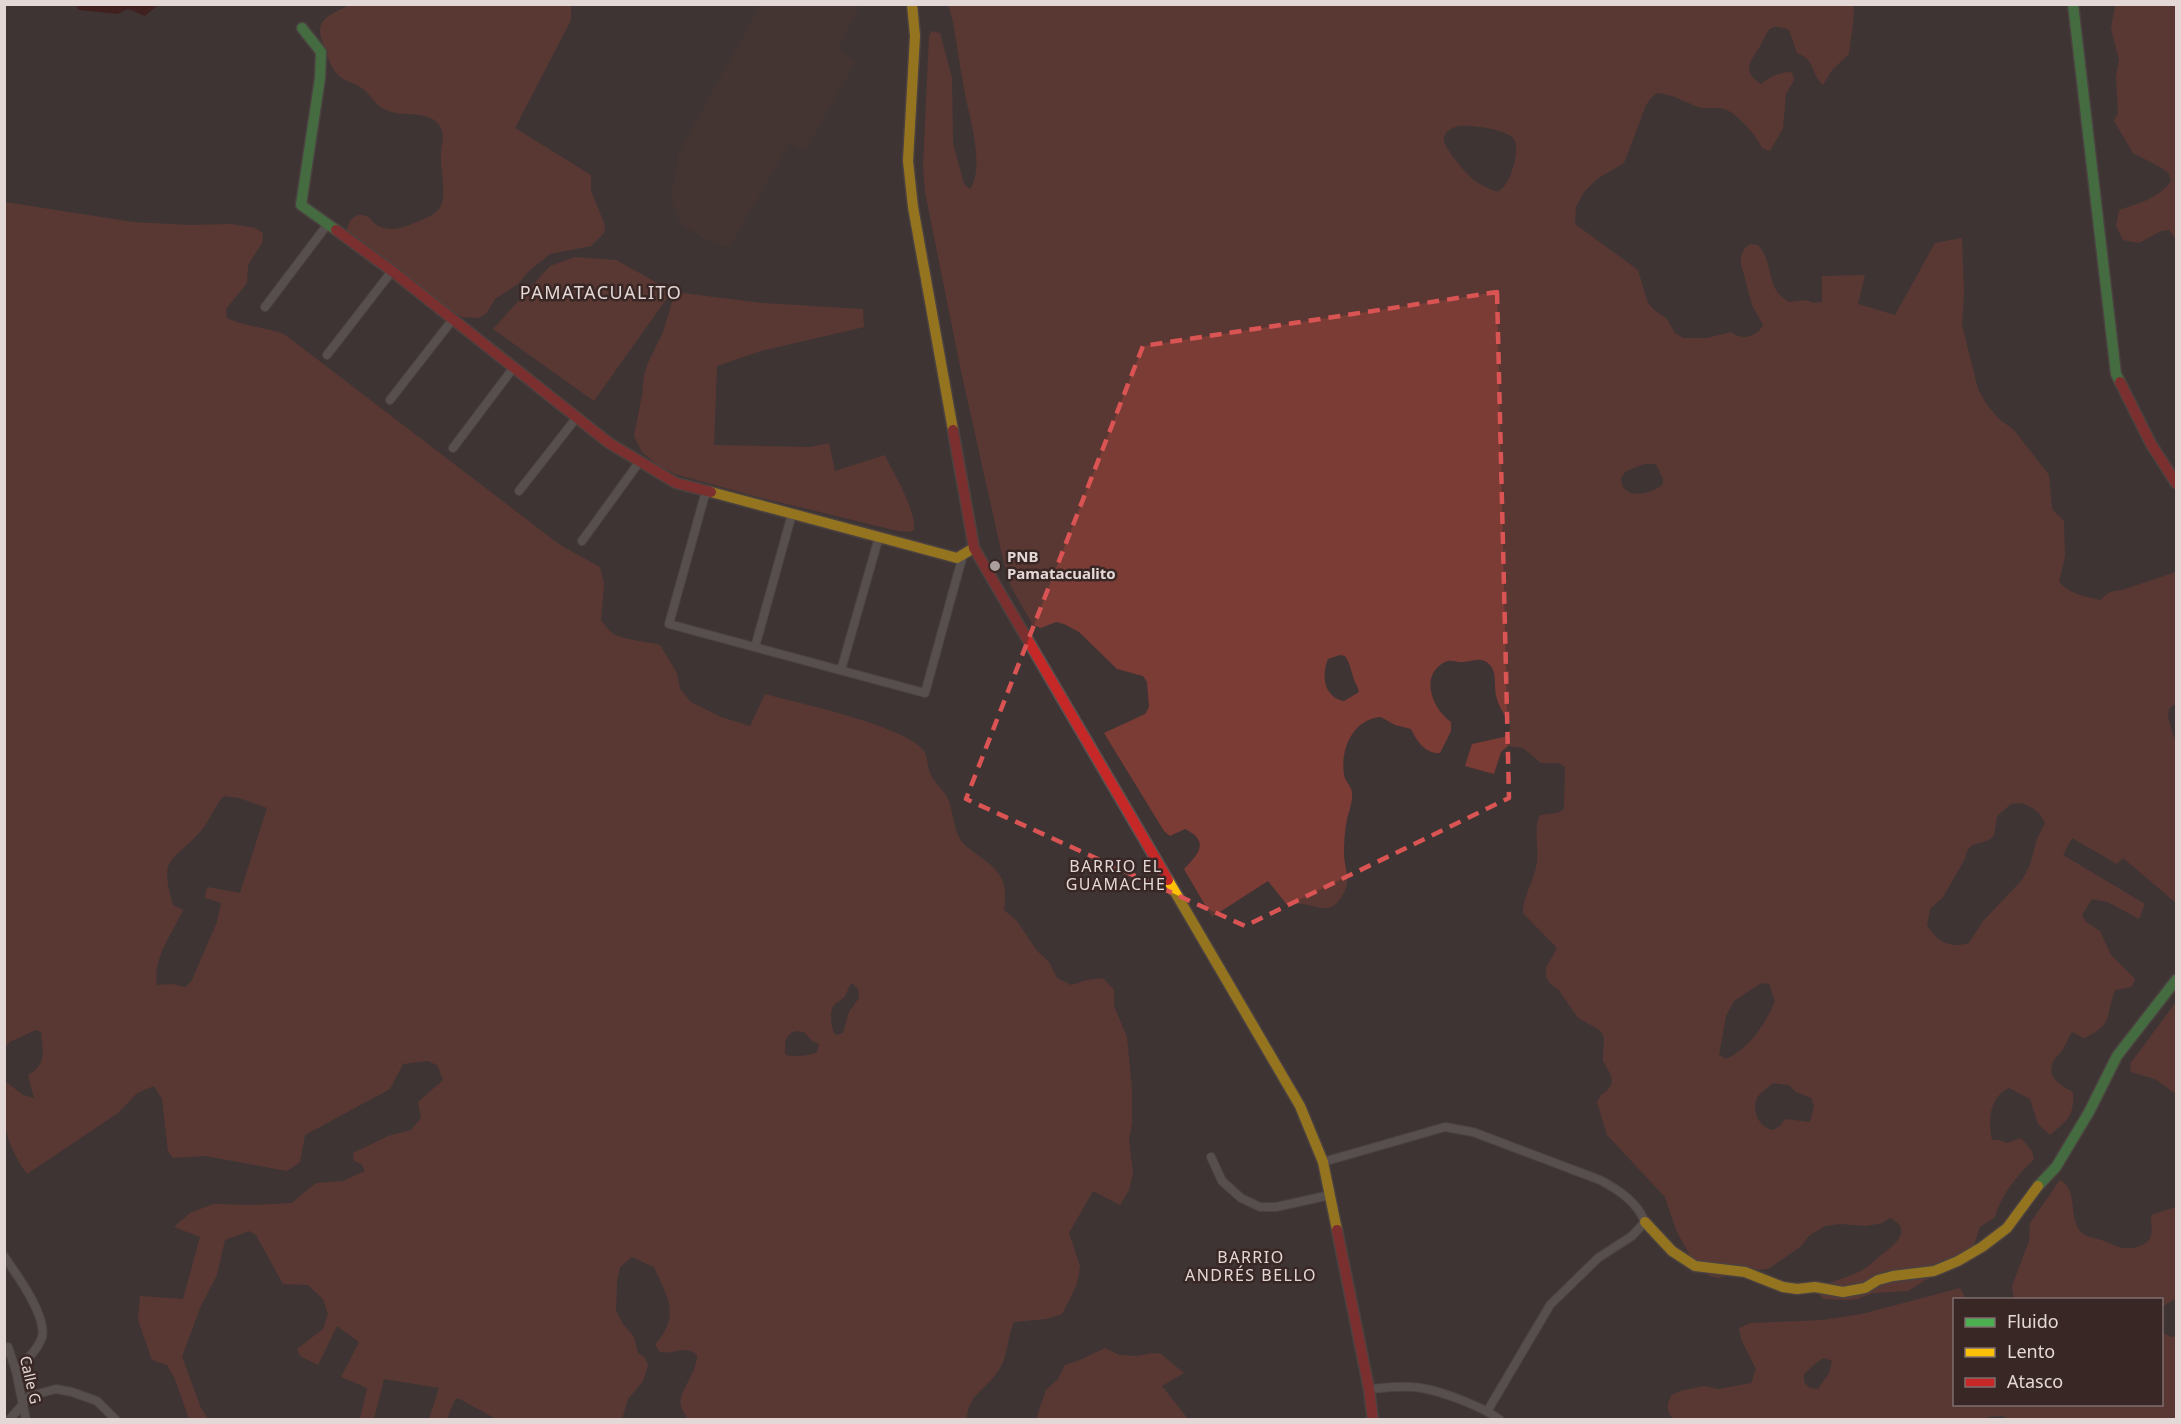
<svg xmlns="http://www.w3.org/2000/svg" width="2181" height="1424" font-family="'Noto Sans',sans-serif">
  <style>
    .built { fill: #4d3633 }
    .green { fill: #7b3c36; fill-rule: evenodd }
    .water { fill: #430909 }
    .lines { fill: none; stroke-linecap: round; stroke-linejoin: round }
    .street-casing { stroke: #5a5150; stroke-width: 10 }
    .fast-casing { stroke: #5a5150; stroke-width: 13 }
    .slow-casing { stroke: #5a5150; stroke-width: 13 }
    .jam-casing { stroke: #5a5150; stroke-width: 13 }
    .street { stroke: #766f6e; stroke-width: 8 }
    .fast { stroke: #4caf50; stroke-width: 10 }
    .slow { stroke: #ffc107; stroke-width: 10 }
    .jam { stroke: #c62828; stroke-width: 10 }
    .marked { fill: none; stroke: #da5454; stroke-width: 4.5; stroke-dasharray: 12 8; stroke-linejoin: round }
    .poi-dot { fill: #aa9f9d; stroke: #382725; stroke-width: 2 }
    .labels { text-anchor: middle; stroke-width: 5; stroke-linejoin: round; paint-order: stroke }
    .poi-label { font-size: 15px; font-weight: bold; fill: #e4d8d6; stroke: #382725; text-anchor: start }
    .street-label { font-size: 15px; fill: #e4d8d6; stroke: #382725 }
    .neighbourhood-label { font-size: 16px; letter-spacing: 1.5px; fill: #e4d8d6; stroke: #382725 }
    .quarter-label { font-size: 18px; letter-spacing: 1.5px; fill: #e4d8d6; stroke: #382725 }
  </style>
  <rect width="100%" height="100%" fill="#3e3433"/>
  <polygon class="built" points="761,4 861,5 837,49 856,61 805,151 790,142 729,248 703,238 680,223 671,198 679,152"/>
  <g class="green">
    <path d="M349,5H571V20L515,128L591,175V191L605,225L604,233L591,246L550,254L529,271L518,284L495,299L486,314L478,318L462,317L446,308L379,255L364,247L347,233C346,223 355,211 366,216C370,217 370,219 373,222C383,231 395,230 407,226C416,222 433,217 439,209C448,198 440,169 441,155C441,146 445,136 441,128C430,108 404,118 386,110C376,106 372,96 363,89C356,83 346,82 339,76C333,71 328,59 326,52C313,21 322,19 349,5Z"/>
    <path d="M948,5H1853C1856,12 1850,43 1849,54L1832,70L1823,85C1810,73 1816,60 1797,53L1789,30C1766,21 1768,33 1759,48C1749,63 1742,72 1761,84C1771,76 1780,72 1792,72L1794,80L1786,94L1783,128L1770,151L1762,148C1758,137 1738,115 1727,110C1718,106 1707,110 1698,107C1685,102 1672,94 1657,93L1651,98L1646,105L1624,163L1597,179L1584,192L1576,207L1575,224L1638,270L1648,303L1654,310L1667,319L1675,333L1683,338H1707L1731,332C1742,341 1757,337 1763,325L1752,305L1741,264V256L1744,249L1750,244L1758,245C1776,266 1764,288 1789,302L1806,300L1813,303L1822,302V276L1865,275L1858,304L1895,315L1935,243L1962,238L1964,293L1962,325L1978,389L1987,405L2000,420L2013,429L2049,475L2052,509L2064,521L2065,556L2059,582C2070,594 2085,597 2101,600C2107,592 2112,591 2122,590L2176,572V703L2169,709L2168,718L2176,743V903L2123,858L2117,864L2072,838L2063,855L2145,904L2139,919L2108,902L2092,899L2082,915L2086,922L2100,931L2111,955L2135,979L2132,987L2115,990C2105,1016 2114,1025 2084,1038L2072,1032C2068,1037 2067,1043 2063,1049C2061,1053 2057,1056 2054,1060C2045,1077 2060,1085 2073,1092C2074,1117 2068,1119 2050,1135L2038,1124L2030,1099L2009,1088C1989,1097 1988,1121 1992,1140H1999L2007,1143L2021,1138L2032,1151L2034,1159C2016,1177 2002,1193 1995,1217L1980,1227L1972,1251L1908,1291L1873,1293L1857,1299L1849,1300L1824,1299L1818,1294L1820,1286C1834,1281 1848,1277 1861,1271C1868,1267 1874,1261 1880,1256C1893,1246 1915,1230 1890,1218L1882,1223L1866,1226L1841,1224L1825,1226L1810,1235L1800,1247L1768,1269L1743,1271L1718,1278L1710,1276L1696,1267L1676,1230L1665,1197L1607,1135L1597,1102L1601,1095L1608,1090L1612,1083L1611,1075L1603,1061L1604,1037L1600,1030L1578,1018L1558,989L1550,984L1546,977V968L1557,948L1523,913C1523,895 1535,880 1537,862C1539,846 1533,829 1540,815L1557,813L1564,809L1565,767L1559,763H1541L1523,748L1508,746L1501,752L1494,774L1465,766L1472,744L1504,737L1510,731V723C1504,714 1498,706 1496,695C1494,685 1497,671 1489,664C1481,656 1472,662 1463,662C1456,662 1451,659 1445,662C1419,675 1432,709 1451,722V731L1440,753C1426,754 1417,742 1411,729L1395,725L1381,717C1353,719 1340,749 1344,775C1345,781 1351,786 1352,792C1353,801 1349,811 1347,819C1345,829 1344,841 1344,851C1343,863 1350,876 1346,888C1345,892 1339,901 1336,904C1323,916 1306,898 1288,906L1268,881L1212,917L1184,869C1199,854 1210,841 1185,829L1170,836L1164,831L1104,733L1145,714L1149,707L1147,682L1143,676L1117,669L1079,632L1064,624L1056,622L1041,628L1033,625L1011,587L1002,555L961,371L925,192L923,166L929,36L932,31L940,33L952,78L953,143L964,184L970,189C985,168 970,119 965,94C960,69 957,43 952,17ZM1459,126C1471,125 1504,129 1513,138C1522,148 1510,188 1497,192C1490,189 1483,186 1476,182C1468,176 1441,146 1444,137C1446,130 1452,128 1459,126ZM1645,464H1656L1663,479V484C1652,495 1621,501 1621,478L1626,471ZM1340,655L1345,656C1350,663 1350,668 1353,676C1354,682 1358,686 1359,692L1344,701C1324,698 1321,675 1328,659ZM2020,803C2032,806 2040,812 2045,823L2037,839L2030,865L2022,880L1983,921L1969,943C1950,949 1938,942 1927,926L1930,909L1943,897L1965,859L1967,851L1972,845L1987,841L1994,836L1997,816L2011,804ZM1761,983L1769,984L1775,1001C1767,1022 1748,1050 1726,1059L1719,1055L1726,1016L1734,1001ZM1773,1083L1789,1085L1796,1092L1811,1098L1814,1106L1810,1122L1785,1119L1780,1126L1773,1130C1760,1128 1752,1113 1756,1100C1759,1093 1767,1088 1773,1083Z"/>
    <path d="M2119,5H2176V236L2174,237L2169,230L2161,231L2139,243L2123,240L2116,226L2119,210C2137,204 2160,198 2171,181L2169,174L2162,168L2133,153L2114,121L2118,113L2116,77L2119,60L2111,28L2115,6Z"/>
    <path d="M5,202L133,222L188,225L231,224L255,228L263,233L262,243L248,265L247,283L226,309L227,318C245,327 265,327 284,334L560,545L600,567L604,584L601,620C604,623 607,629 611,632C620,640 646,641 660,645L677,673L680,689L691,702L721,717L750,726L765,694C798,703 906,726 924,751C928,757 927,766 930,773C935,784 944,790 948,799C954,814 953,829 962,842C966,847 972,850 976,854C1001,871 1008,880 1004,910L1017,921L1037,951L1049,962L1057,978L1071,985L1087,980L1103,978L1114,990V1006L1127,1037L1132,1089V1123L1129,1140L1133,1173L1129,1190L1120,1205L1093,1191L1069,1233L1080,1266L1077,1284L1062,1314L1046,1319L1014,1322C1007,1338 1008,1356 999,1370C987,1389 967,1395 967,1419H688C686,1415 682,1411 681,1406C677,1393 698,1372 697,1355C686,1344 674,1355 660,1352L655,1345C681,1314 668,1299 654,1267L632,1257L620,1267L617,1282L616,1310L623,1324L634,1337L638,1353L645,1358L648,1365L643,1381L628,1399L622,1419H496L458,1398L454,1401L447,1419H429L439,1388L384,1379L374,1419H360L367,1388L341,1377L359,1342L337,1326L318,1365L300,1356L297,1349L323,1329L328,1314L323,1299L308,1285L283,1284L256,1235L249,1231L225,1240L217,1275L200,1308L182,1357L201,1408L208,1419H189L175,1379L167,1365L152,1360L138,1320L140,1296L183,1299L200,1237L174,1227L190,1213L213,1204L254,1205L292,1203L316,1183L343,1181L365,1171L361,1164L354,1161L353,1153L388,1136L411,1130L421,1118L418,1102L443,1080L437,1065L428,1061L403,1064L390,1089L305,1135L300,1162L287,1171L205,1156L173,1158L168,1151L162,1099L154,1086L137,1093L118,1113L27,1174C2,1137 4,1124 5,1081L23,1095L34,1098L28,1075C47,1065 43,1051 41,1032L36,1030L10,1042L4,1048ZM224,796L239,798L267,808L240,893L207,887L205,898L221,903L217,922L191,982L185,987L172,984L157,985C152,958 173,933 183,910L173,905C157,851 176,863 204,827C211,817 215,805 224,796ZM852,983L858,989L859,998L849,1012L843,1033L837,1035L834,1033C831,1026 829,1011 834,1005C837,1001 843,1000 845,996C848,991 848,987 852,983ZM796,1031L804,1032L812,1041L819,1044L817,1052C810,1056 792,1058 785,1054C785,1044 784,1034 796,1031Z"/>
    <polygon points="575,257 616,260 672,291 594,401 493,329 550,266"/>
    <path d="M682,293L762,303L863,309L864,327L761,351L717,366L714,445L810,447L829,443L835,471L885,455C894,475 916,509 914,530L909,532L898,531L758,497L675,474L657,465L642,452L634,436L642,395L644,376L647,365L663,332L673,299L676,294Z"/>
    <polygon points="2176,1002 2176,1094 2155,1079 2131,1072 2130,1064"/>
    <path d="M2060,1180C2079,1189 2067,1219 2082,1233C2088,1238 2097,1238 2104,1241C2117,1247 2126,1251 2140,1246C2156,1240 2151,1228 2151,1215L2176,1207V1300H2173L2162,1307V1300L2014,1299L2012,1286L2029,1241L2030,1223Z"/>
    <path d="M1960,1288L1966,1299L1954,1300V1404H2162V1333L2172,1337L2176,1336V1419L2011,1420L2003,1416L1987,1417L1985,1420H1673L1668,1411V1403L1672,1395L1680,1391L1704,1386L1719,1389L1751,1383L1756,1369L1741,1339L1739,1328L1751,1323L1823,1320L1862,1314ZM1824,1358L1832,1361L1829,1373L1818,1389L1810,1388L1804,1382V1374L1817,1362Z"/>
    <polygon points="1105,1348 1119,1355 1137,1356 1152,1353 1161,1354 1184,1373 1162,1386 1188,1419 1036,1419 1046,1390 1058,1379 1065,1365 1080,1360"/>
  </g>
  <polygon class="water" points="75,5 158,5 145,16 128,9 117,14 79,10"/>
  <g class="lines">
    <g class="street-casing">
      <g id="street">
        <polyline points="265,307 327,225"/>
        <polyline points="327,355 392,271"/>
        <polyline points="390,400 453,319"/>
        <polyline points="453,448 514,367"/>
        <polyline points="519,491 577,417"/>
        <polyline points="706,491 669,624 925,693 963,555"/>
        <polyline points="582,541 640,461"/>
        <polyline points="755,647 792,514"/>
        <polyline points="841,670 879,537"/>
        <polyline points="1211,1157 1222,1181 1241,1198 1260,1207 1276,1207 1330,1195"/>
        <path d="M1323,1162L1445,1127L1473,1132L1600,1180C1619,1190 1637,1202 1645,1222L1632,1236L1598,1258L1550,1305L1488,1410"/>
        <path d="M4,1256C16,1274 47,1315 42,1337C38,1350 25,1361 16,1371"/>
        <polyline points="8,1347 16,1371 26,1420"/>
        <path d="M1369,1389C1383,1388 1398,1386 1412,1387C1435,1388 1482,1406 1500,1420"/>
        <polyline points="9,1420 30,1396 56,1389 72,1392 97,1401 116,1420"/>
      </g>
    </g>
    <g class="fast-casing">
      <g id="fast">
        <polyline points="2073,4 2116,374 2120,382"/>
        <polyline points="302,28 321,52 320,78 301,205 336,230"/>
        <polyline points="2038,1186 2056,1167 2089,1112 2117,1056 2176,980"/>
      </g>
    </g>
    <g class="slow-casing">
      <g id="slow">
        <polyline points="912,4 915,36 908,161 913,207 953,430"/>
        <polyline points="711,492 957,558 974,548"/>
        <polyline points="1168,880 1300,1106 1323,1162 1337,1230"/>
        <polyline points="1645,1222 1672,1251 1695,1266 1745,1272 1783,1287 1797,1289 1815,1287 1843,1292 1865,1288 1878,1280 1893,1276 1934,1271 1958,1261 1982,1247 2007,1228 2038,1186"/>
      </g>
    </g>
    <g class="jam-casing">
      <g id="jam">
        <polyline points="336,230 392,271 609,443 676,483 711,492"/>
        <polyline points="2120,382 2151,444 2176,483"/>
        <polyline points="953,430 974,548 1168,880"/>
        <polyline points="1337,1230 1369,1389 1373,1420"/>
      </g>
    </g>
    <use href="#street" class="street"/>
    <use href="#fast" class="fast"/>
    <use href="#slow" class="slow"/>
    <use href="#jam" class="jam"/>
  </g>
  <path d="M0 0H2181V1424H0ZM1497,292L1509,798L1245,926L966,799L1143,346Z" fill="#3e3433" fill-opacity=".55" fill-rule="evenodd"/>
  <path class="marked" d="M1497,292L1509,798L1245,926L966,799L1143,346Z"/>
  <circle class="poi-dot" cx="995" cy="566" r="6"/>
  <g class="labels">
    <g class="poi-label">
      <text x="1007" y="562">PNB<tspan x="1007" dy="17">Pamatacualito</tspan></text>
    </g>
    <g class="street-label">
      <text transform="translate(30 1380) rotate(77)" y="5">Calle G</text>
    </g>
    <g class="neighbourhood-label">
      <text x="1116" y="872">BARRIO EL<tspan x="1116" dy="18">GUAMACHE</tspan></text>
      <text x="1251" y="1263">BARRIO<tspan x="1251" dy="18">ANDRÉS BELLO</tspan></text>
    </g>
    <g class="quarter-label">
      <text x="601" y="299">PAMATACUALITO</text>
    </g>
  </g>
  <rect width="2181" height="1424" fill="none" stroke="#e4d8d6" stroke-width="12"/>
  <rect x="1953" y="1298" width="210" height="108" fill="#382725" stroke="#7d6e6c" stroke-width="1.5"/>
  <rect x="1965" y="1318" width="30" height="9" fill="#4caf50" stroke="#7d6e6c" stroke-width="1.5"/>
  <text x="2007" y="1328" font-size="18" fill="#e4d8d6">Fluido</text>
  <rect x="1965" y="1348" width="30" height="9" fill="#ffc107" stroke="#7d6e6c" stroke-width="1.5"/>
  <text x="2007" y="1358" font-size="18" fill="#e4d8d6">Lento</text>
  <rect x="1965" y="1378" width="30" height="9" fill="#c62828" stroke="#7d6e6c" stroke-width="1.5"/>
  <text x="2007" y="1388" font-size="18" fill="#e4d8d6">Atasco</text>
</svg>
